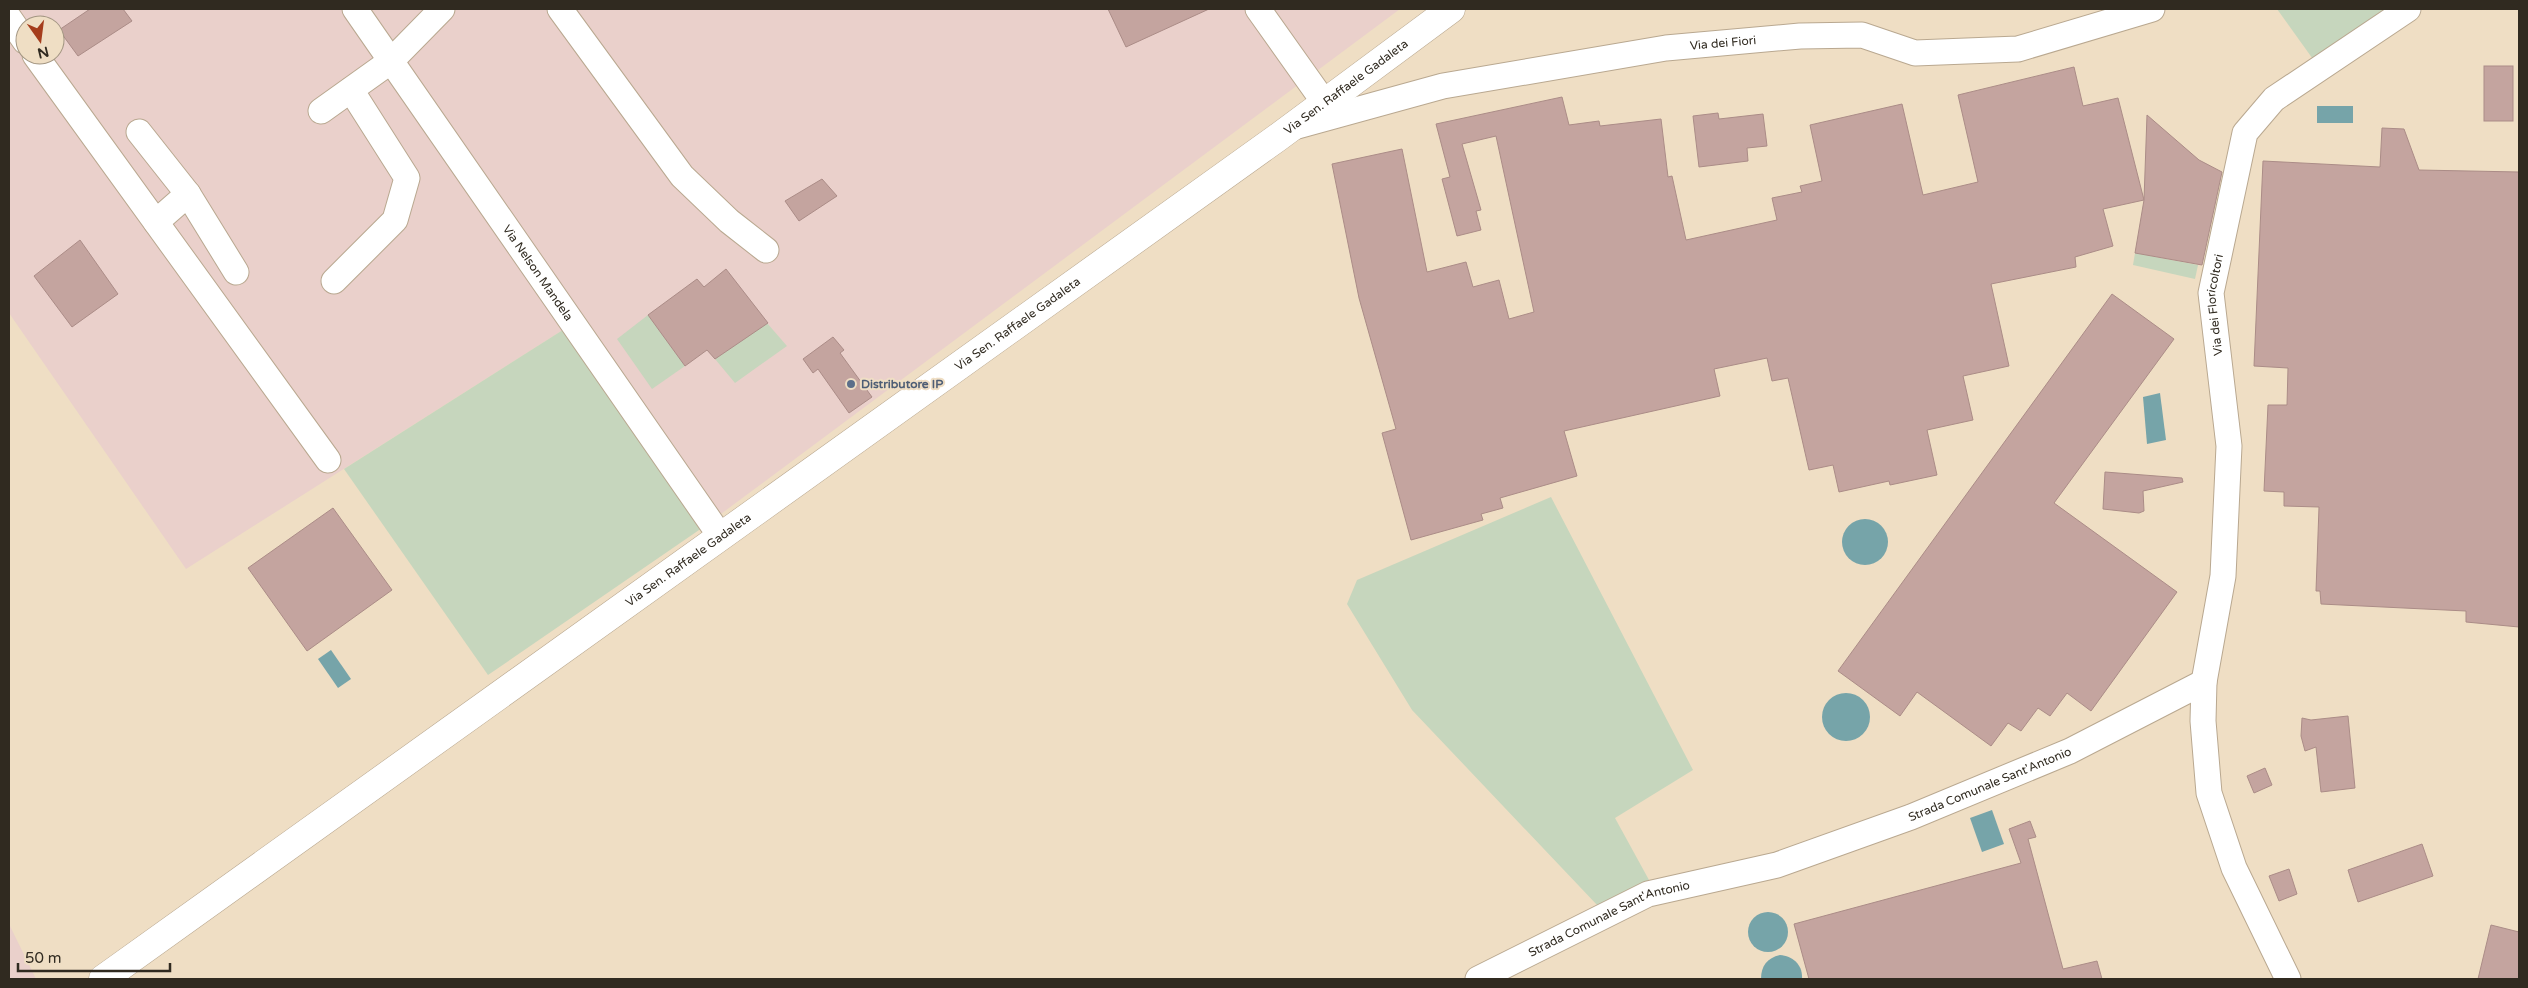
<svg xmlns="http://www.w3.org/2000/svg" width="2528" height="988" font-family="'Varela Round',sans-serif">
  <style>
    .industrial { fill: #ead0cb; fill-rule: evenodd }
    .green { fill: #c6d6bd }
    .water { fill: #76a4a9 }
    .building { fill: #c4a49f; stroke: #ab8c87 }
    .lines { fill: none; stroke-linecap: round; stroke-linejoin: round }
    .minor-casing { stroke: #b9a890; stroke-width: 27 }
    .major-casing { stroke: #b9a890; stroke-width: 29 }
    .minor { stroke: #fff; stroke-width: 25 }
    .major { stroke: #fff; stroke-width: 28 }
    .service-dot { fill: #5c6f8a; stroke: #efdec4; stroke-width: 2 }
    .labels { text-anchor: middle; stroke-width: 4; stroke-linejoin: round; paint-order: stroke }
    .street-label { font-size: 12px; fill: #302a20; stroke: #efdec4 }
    .service-label { font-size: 12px; font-weight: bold; fill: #4e5e75; stroke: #efdec4; text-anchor: start }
  </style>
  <rect width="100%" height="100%" fill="#efdec4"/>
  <g class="industrial">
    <path d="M9,9H1400L702,528L566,328L186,569L9,313ZM25,25H55V55H25Z"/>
    <polygon points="9,924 36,979 9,979"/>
  </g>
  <g class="green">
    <polygon points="2277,9 2395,9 2315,62"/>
    <polygon points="2135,253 2198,265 2195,279 2133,265"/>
    <polygon points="648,315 685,366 652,389 617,339"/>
    <polygon points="767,323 787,346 735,383 715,359"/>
    <polygon points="566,328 702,528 488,675 344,469"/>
    <polygon points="1551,497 1693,770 1615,818 1649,880 1598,906 1412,710 1347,604 1357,580"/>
  </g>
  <g class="water">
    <rect x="2317" y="106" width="36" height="17"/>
    <polygon points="2160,393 2166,440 2147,444 2143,397"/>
    <circle cx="1865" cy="542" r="23"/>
    <polygon points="331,650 351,679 338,688 318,659"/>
    <circle cx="1846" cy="717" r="24"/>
    <polygon points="1992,810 2004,844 1982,852 1970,818"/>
    <circle cx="1768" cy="932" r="20"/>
    <path d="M1780,955C1793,956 1803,965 1802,979H1761C1761,966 1767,958 1780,955Z"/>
  </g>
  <g class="building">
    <polygon points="90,9 123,9 132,21 78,56 59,30"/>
    <polygon points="1108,9 1209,9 1126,47"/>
    <rect x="2484" y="66" width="29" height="55"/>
    <polygon points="2074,67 2083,106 2118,98 2144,200 2103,209 2113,246 2075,257 2076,267 1991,284 2009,366 1963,376 1973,420 1927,430 1937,475 1890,485 1889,481 1839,492 1833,465 1809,470 1788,378 1772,381 1767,358 1714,369 1720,396 1564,431 1577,476 1500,498 1503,508 1481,514 1483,520 1411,540 1382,433 1396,429 1359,298 1332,164 1402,149 1427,272 1466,262 1473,287 1499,280 1509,319 1534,312 1496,136 1462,144 1481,210 1476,211 1481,230 1457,236 1442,179 1450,177 1436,124 1562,97 1569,125 1599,121 1600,126 1661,119 1668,177 1672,176 1686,240 1777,220 1772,198 1802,192 1800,186 1822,181 1810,125 1902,104 1923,195 1978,182 1958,95"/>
    <polygon points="1718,113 1719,119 1763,114 1767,146 1747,148 1748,161 1699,167 1693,116"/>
    <polygon points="2147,115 2199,160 2222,172 2202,265 2135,253 2144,200"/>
    <polygon points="2382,128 2404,129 2419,170 2519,172 2519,627 2466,622 2466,611 2321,604 2320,591 2316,591 2319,507 2284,506 2284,492 2264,491 2268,405 2287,405 2288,368 2254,366 2263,161 2380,167"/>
    <polygon points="822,179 837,196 799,221 785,201"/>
    <polygon points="80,240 118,294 72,327 34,276"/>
    <polygon points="726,269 768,323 715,359 707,350 685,366 648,315 697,279 704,287"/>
    <polygon points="2112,294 2174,339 2054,503 2177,592 2091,711 2067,693 2050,716 2038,708 2021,731 2008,723 1991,746 1917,692 1900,716 1838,671"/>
    <polygon points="833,337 844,350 840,353 872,397 849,413 818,369 813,373 803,359"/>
    <polygon points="2105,472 2182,478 2183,482 2143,491 2144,511 2139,513 2103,509"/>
    <polygon points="333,508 392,590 307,651 248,568"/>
    <polygon points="2348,716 2355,788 2321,792 2316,747 2305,751 2301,736 2302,718 2311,720"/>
    <polygon points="2265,768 2272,785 2254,793 2247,776"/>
    <polygon points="2030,821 2036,837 2028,839 2063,969 2097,961 2102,979 1809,979 1794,924 2021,863 2009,829"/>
    <polygon points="2422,844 2433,876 2358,902 2348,870"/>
    <polygon points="2289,869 2297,894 2279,901 2269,876"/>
    <polygon points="2491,925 2519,932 2519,979 2478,979"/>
  </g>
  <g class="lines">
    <g class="minor-casing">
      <g id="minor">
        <path id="s1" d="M355,9L721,537"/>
        <polyline points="560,9 682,176 729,221 766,250"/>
        <polyline points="1258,9 1324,102"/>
        <polyline points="9,18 25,41"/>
        <polyline points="35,55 328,460"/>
        <polyline points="321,111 391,61 442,9"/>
        <path id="s2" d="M1294,127L1443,86L1666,48L1800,36L1862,35L1915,53L2018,49L2152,9"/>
        <polyline points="139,132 188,194 156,222"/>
        <polyline points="188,194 236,272"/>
        <polyline points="334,281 395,220 407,178 351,90"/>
        <path id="s3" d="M1478,979L1648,894L1777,865L1911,817L2070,751L2204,682"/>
        <path id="s4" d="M2288,979L2234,868L2209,793L2203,721L2204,682L2223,576L2229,446L2211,293L2245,133L2274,99L2408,9"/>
      </g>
    </g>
    <g class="major-casing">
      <g id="major">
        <path id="s5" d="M103,979L1277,138L1451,9"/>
      </g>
    </g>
    <use href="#minor" class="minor"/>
    <use href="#major" class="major"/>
  </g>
  <circle class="service-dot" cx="851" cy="384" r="5"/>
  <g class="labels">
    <g class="street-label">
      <text dy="4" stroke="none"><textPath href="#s2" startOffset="438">Via dei Fiori</textPath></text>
      <text dy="4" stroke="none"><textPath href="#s5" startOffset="1530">Via Sen. Raffaele Gadaleta</textPath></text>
      <text dy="4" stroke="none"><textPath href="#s1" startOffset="321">Via Nelson Mandela</textPath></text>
      <text dy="4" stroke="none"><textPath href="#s4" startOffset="694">Via dei Floricoltori</textPath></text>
      <text dy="4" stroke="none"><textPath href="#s5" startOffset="1125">Via Sen. Raffaele Gadaleta</textPath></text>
      <text dy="4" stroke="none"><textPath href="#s5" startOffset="720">Via Sen. Raffaele Gadaleta</textPath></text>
      <text dy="4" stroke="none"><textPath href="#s3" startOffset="550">Strada Comunale Sant'Antonio</textPath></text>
      <text dy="4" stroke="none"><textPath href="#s3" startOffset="145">Strada Comunale Sant'Antonio</textPath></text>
    </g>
    <g class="service-label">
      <text x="861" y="388">Distributore IP</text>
    </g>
  </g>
  <rect width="2528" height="988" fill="none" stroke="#302a20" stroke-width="20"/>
  <g transform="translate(40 40) rotate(166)"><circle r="24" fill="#efdec4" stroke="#a39682"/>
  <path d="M0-4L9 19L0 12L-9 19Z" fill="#a53d1c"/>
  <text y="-8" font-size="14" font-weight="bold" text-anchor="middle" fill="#302a20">N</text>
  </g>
  <path d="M18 963v8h152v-8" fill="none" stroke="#302a20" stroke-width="2.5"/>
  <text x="25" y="963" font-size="15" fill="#302a20" stroke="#efdec4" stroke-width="4" paint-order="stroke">50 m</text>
</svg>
